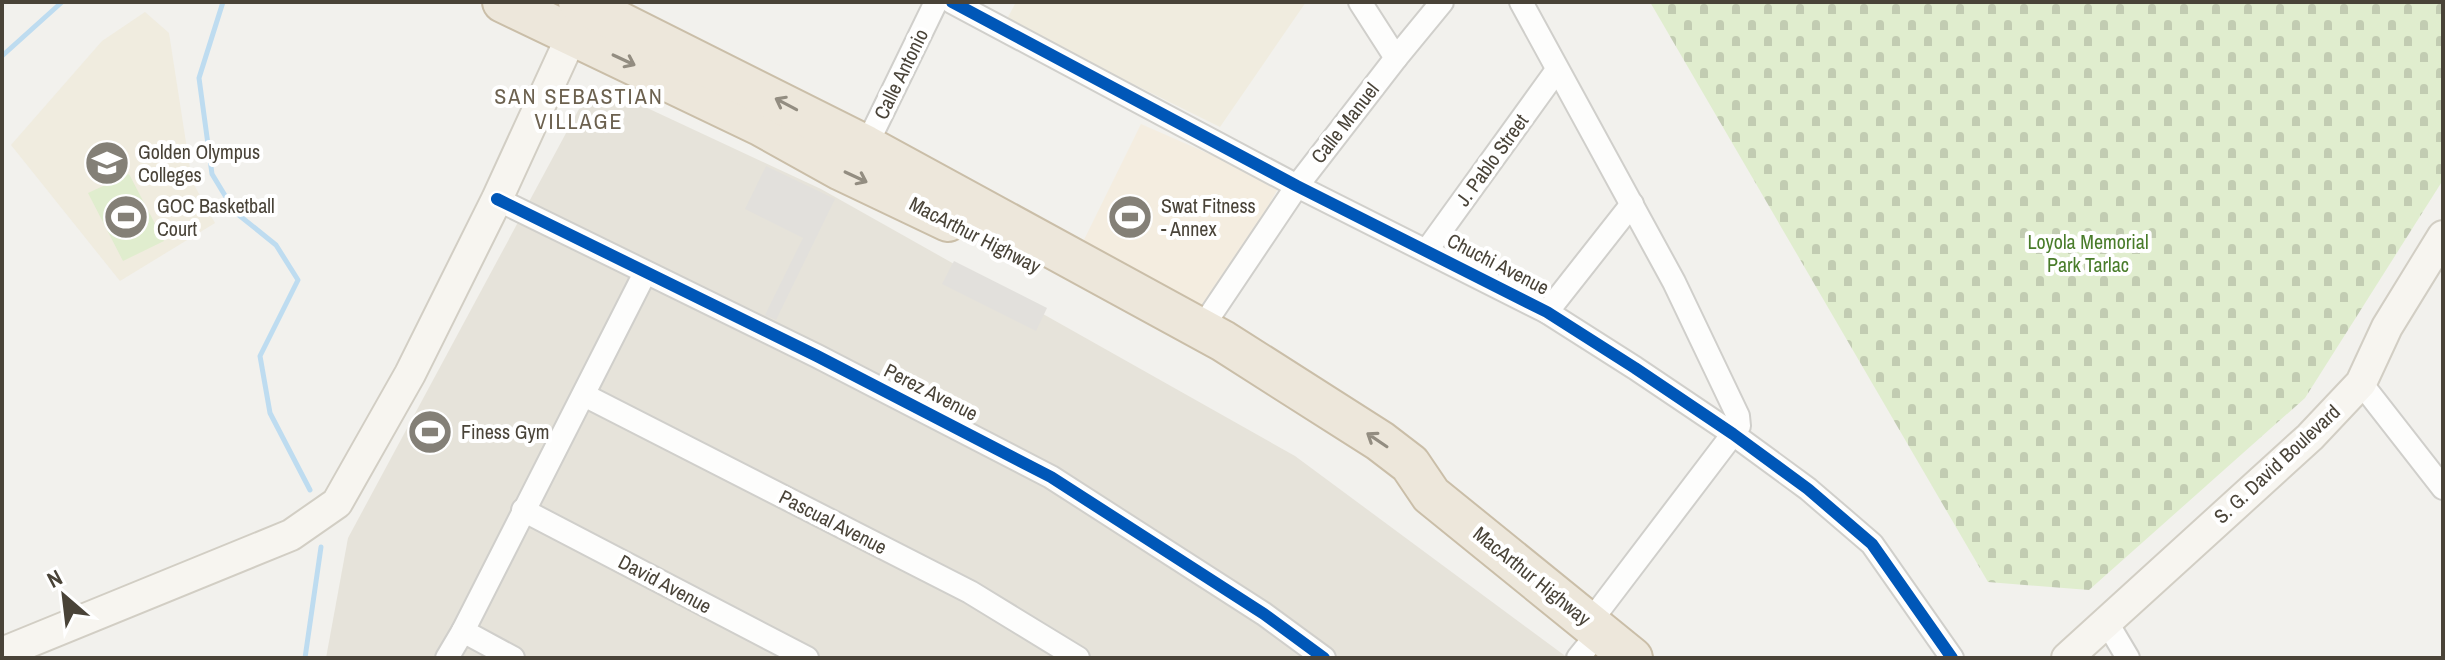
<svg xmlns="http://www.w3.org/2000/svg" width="2445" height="660" font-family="'Archivo Narrow',sans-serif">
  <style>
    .residential { fill: #e6e3da }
    .commercial { fill: #f4ede0 }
    .education { fill: #f0ecdf }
    .cemetery { fill: url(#cemetery-stones) }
    .garden { fill: #e0edce }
    .parking { fill: #e2e0dc }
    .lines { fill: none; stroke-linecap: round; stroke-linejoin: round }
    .stream { stroke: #bedcf0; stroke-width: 5 }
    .street-casing { stroke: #d0cfcb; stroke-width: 26 }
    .secondary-casing { stroke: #d2cec4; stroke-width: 34 }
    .highway-casing { stroke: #cabea8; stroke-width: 44 }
    .street { stroke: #fdfdfc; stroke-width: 22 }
    .secondary { stroke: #f7f5f0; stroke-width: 30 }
    .highway { stroke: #ede7db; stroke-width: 40 }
    .cycleway-casing { stroke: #fff; stroke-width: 17 }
    .cycleway { stroke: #0057b8; stroke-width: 12 }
    .oneway { stroke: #938d81 }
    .labels { text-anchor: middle; stroke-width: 8; stroke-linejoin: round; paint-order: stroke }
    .street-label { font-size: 20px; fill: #494338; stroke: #fff }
    .poi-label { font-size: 20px; fill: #494338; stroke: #fff; text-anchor: start }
    .park-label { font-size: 20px; fill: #497c2a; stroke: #fff }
    .neighbourhood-label { font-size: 22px; letter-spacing: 2px; fill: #6c614f; stroke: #fff }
  </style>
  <defs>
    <pattern id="cemetery-stones" width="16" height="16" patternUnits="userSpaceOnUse" patternTransform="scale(2)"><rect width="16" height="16" fill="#e0edce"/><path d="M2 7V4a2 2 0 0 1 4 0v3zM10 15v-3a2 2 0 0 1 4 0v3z" fill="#c2ccb2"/></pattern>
  </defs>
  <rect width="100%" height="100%" fill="#f2f1ed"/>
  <polygon class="residential" points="613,92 821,189 1295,456 1568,658 326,658 348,538 579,109"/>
  <polygon class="commercial" points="1141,124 1280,185 1208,313 1079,250"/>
  <g class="education">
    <polygon points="1016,2 1306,2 1220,127 1006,21"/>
    <polygon points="145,12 169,33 192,181 215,223 120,281 11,145 102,41"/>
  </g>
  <polygon class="cemetery" points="1650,2 2443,2 2443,180 2305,398 2089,590 1988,582"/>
  <polygon class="garden" points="129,174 164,241 123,261 88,193"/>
  <g class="parking">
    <polygon points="766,166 835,199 776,320 765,315 803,238 745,209"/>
    <polygon points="954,261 1047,308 1036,331 942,284"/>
  </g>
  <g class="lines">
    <g class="stream">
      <polyline points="223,2 199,78 212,174 235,212 276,245 298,280 260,356 270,413 310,490"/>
      <polyline points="2,56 62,2"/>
      <polyline points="305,658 321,547"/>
    </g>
    <g class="street-casing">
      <g id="street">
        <polyline points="952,2 1297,186 1547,312 1635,368 1733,434 1808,489 1872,544 1952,658"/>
        <polyline points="1360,2 1396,58"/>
        <polyline points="1521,2 1674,282 1738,416 1739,426 1590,622"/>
        <polyline points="866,146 936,2"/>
        <polyline points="497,199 817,356 1051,477 1264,614 1324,658"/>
        <polyline points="1427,250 1557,70"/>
        <polyline points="1547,312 1632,204"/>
        <polyline points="1201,329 1297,186 1396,58 1442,2"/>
        <polyline points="2361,383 2443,488"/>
        <polyline points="584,395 970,592 1078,658"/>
        <polyline points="523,510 807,658"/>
        <polyline points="2106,621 2128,658"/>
        <polyline points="463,631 513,658"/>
        <polyline points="447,658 463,631 645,273"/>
        <polyline points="1578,658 1600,631"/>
      </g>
    </g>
    <g class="secondary-casing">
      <g id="secondary">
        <polyline points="2,653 291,535 337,503 410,374 497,199 580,18"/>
        <polyline points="2067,658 2310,437 2361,383 2387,327 2443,236"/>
      </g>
    </g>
    <g class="highway-casing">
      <g id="highway">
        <polyline points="503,2 762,126 841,170 948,221"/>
        <polyline points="579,2 866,146 1223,341 1380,441 1410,464 1431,495 1632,658"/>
      </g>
    </g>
    <use href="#street" class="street"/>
    <use href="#secondary" class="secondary"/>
    <use href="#highway" class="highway"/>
    <g class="cycleway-casing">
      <g id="cycleway">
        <polyline points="952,2 1297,186 1547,312 1635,368 1733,434 1808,489 1872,544 1952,658"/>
        <polyline points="497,199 817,356 1051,477 1264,614 1324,658"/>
      </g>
    </g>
    <use href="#cycleway" class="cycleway"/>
  </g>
  <defs><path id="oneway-shaft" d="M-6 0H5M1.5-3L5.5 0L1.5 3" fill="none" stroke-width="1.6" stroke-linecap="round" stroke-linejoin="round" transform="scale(2)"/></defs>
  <g class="oneway">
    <use href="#oneway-shaft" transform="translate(624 60) rotate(25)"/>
    <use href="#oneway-shaft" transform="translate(786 104) rotate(-152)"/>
    <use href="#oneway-shaft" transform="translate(856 177) rotate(25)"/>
    <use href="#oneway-shaft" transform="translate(1377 440) rotate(-146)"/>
  </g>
  <defs>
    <g id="university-disc" transform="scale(2.3)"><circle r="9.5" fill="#848077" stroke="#fff"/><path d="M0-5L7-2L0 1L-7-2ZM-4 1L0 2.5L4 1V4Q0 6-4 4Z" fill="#fff"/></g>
    <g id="stadium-disc" transform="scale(2.3)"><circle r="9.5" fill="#848077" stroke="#fff"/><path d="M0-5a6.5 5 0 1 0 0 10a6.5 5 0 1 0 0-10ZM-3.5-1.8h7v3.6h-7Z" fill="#fff"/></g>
  </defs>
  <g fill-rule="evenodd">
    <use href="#university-disc" x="107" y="163"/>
    <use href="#stadium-disc" x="126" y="217"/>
    <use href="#stadium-disc" x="1130" y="217"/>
    <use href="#stadium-disc" x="430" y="432"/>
  </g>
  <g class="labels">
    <g class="street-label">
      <text transform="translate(901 74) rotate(-64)" y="7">Calle Antonio</text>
      <text transform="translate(1345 123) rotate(-52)" y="7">Calle Manuel</text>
      <text transform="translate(1492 160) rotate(-54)" y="7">J. Pablo Street</text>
      <text transform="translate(975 235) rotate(27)" y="7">MacArthur Highway</text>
      <text transform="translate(1498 264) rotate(27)" y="7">Chuchi Avenue</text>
      <text transform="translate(931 392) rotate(27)" y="7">Perez Avenue</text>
      <text transform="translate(2277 464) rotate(-43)" y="7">S. G. David Boulevard</text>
      <text transform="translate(833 522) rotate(27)" y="7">Pascual Avenue</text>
      <text transform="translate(1532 576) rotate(39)" y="7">MacArthur Highway</text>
      <text transform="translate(665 584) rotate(28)" y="7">David Avenue</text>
    </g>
    <g class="poi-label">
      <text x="138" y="159">Golden Olympus<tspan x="138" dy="23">Colleges</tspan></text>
      <text x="157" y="213">GOC Basketball<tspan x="157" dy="23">Court</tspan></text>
      <text x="1161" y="213">Swat Fitness<tspan x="1161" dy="23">- Annex</tspan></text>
      <text x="461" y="439">Finess Gym</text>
    </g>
    <g class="park-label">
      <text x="2088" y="249">Loyola Memorial<tspan x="2088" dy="23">Park Tarlac</tspan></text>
    </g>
    <g class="neighbourhood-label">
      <text x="579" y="104">SAN SEBASTIAN<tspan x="579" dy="25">VILLAGE</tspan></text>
    </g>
  </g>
  <rect width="2445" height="660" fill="none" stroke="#494338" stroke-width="8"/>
  <g transform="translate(64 596) rotate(332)" stroke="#ffffff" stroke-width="6" paint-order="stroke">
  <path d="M0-6L14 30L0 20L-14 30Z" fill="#494338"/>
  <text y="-12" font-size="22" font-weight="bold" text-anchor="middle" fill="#494338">N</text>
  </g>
</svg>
